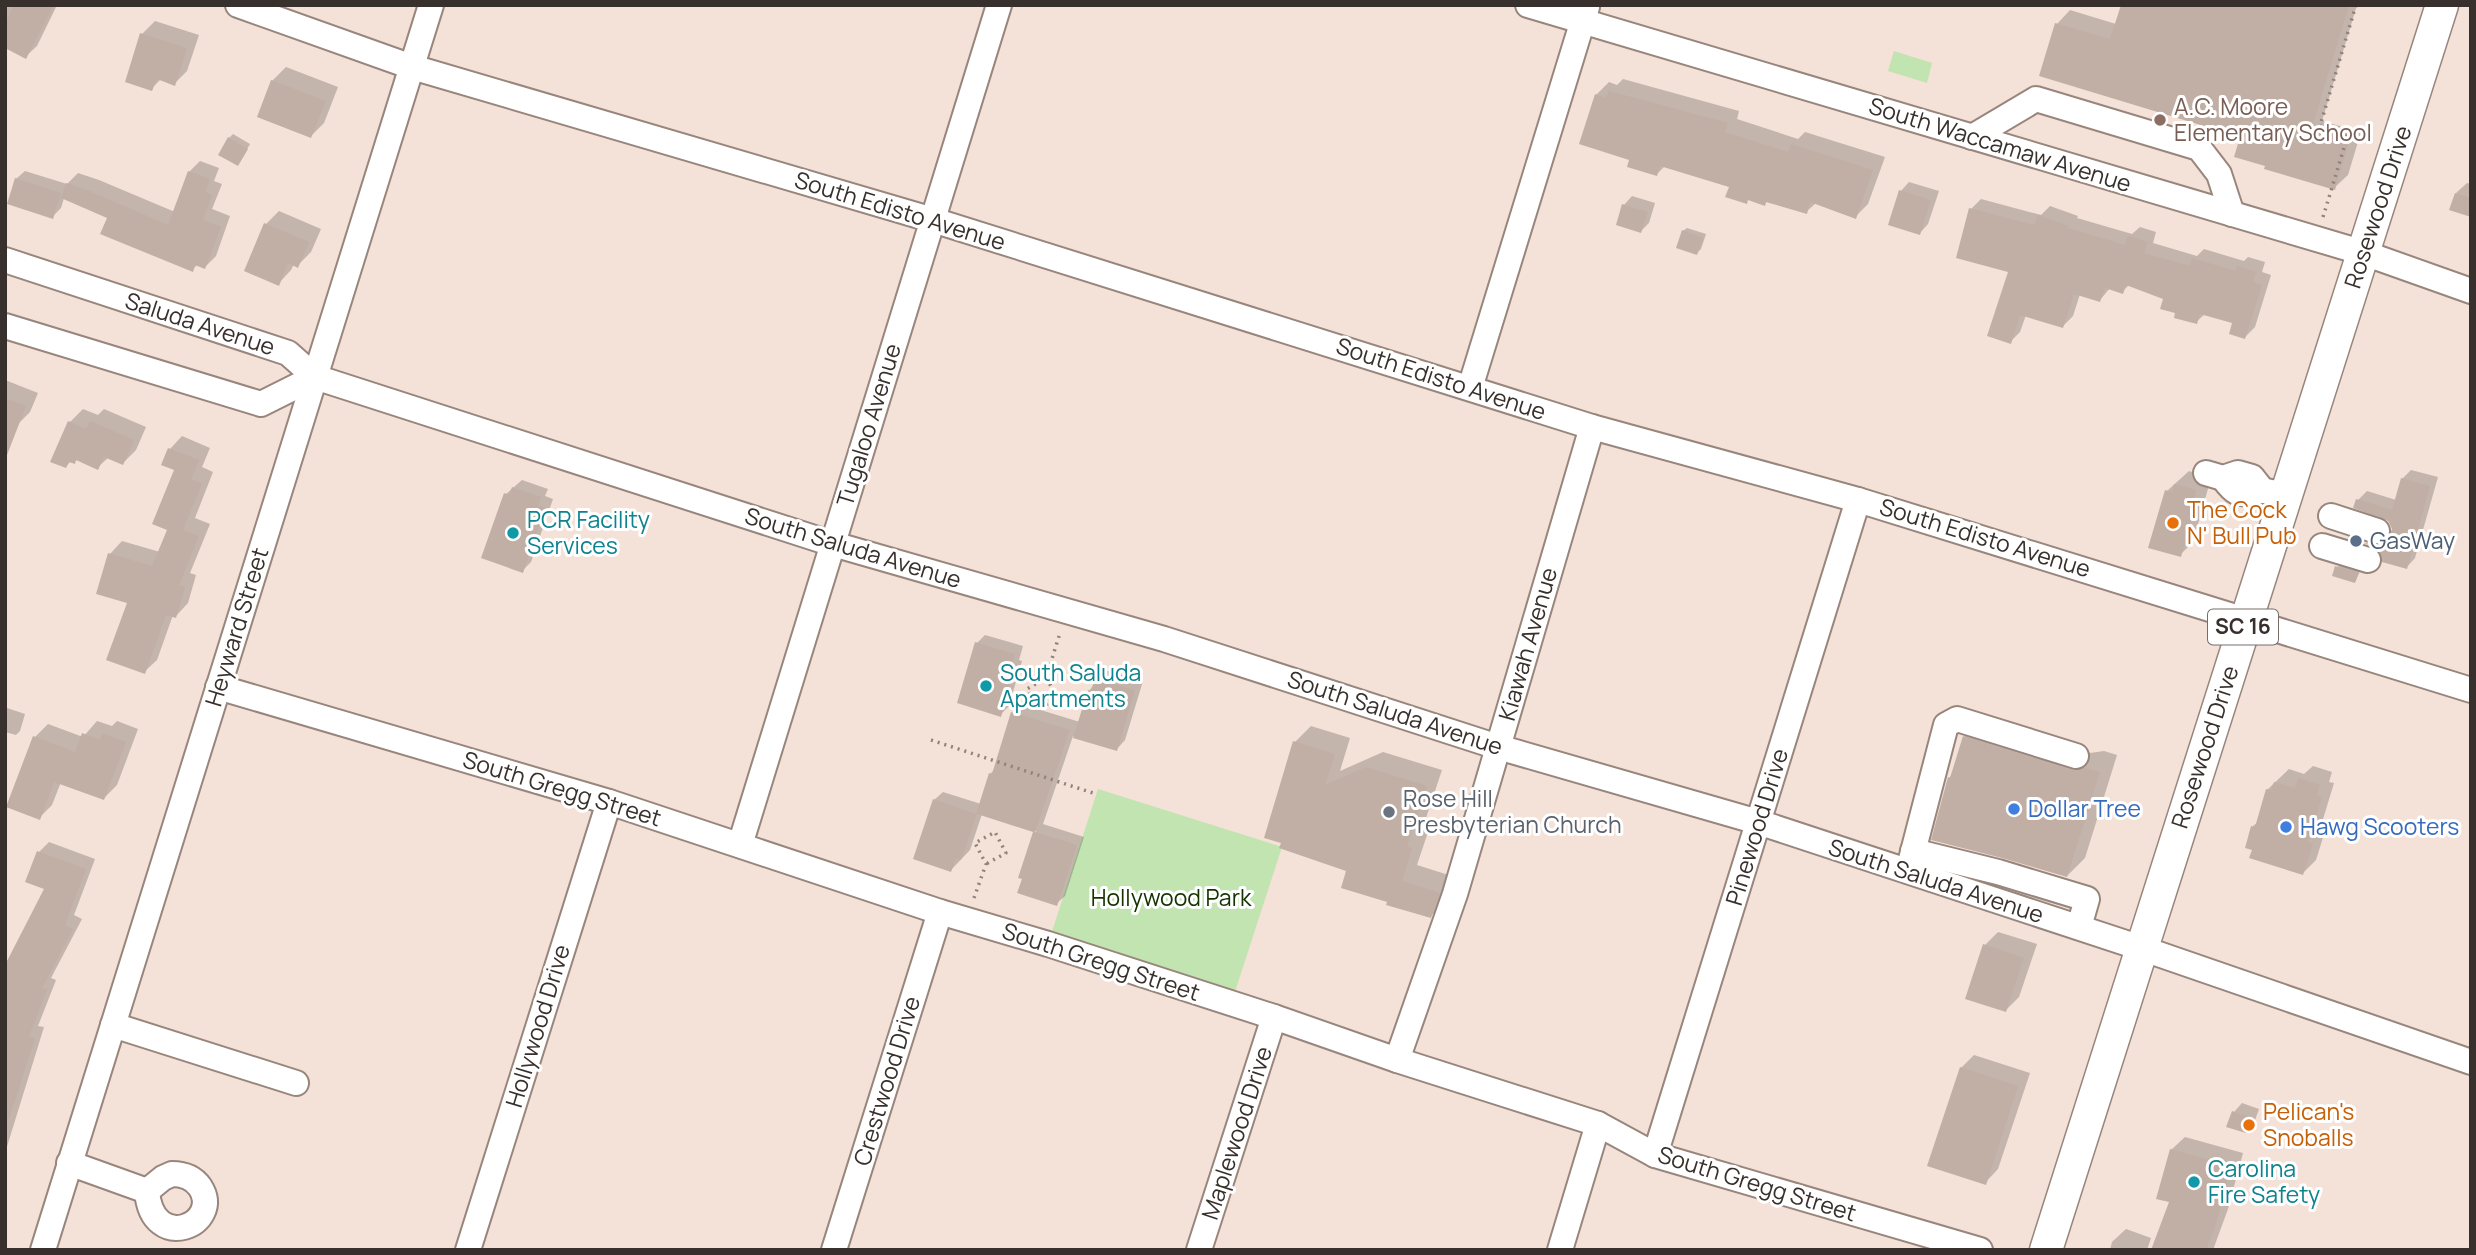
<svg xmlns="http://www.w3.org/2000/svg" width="2476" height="1255" font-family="Manrope,sans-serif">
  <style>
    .green { fill: #c1e4b1 }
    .shadow { fill: #0003 }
    .building { fill: #c1afa5 }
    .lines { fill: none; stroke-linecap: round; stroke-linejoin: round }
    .minor-casing { stroke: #98867d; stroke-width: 28 }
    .major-casing { stroke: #98867d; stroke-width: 35 }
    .path { stroke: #8f827b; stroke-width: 3.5; stroke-dasharray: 2 5; stroke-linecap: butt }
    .minor { stroke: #fff; stroke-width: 24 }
    .major { stroke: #fff; stroke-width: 32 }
    .education-dot { fill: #8d6e63; stroke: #fff; stroke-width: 2.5 }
    .food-dot { fill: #e8710a; stroke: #fff; stroke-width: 2.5 }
    .culture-dot { fill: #0f9aa8; stroke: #fff; stroke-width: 2.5 }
    .service-dot { fill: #5c6f8a; stroke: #fff; stroke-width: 2.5 }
    .shop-dot { fill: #3f7fe0; stroke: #fff; stroke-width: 2.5 }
    .worship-dot { fill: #6b7280; stroke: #fff; stroke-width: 2.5 }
    .labels { text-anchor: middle; stroke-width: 6; stroke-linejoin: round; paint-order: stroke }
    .shield { fill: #fff; stroke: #746e6b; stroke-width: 2 }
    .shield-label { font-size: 21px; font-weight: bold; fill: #38302c }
    .education-label { font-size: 23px; fill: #785e54; stroke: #fff; text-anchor: start }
    .street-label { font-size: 23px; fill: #38302c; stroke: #fff }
    .food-label { font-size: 23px; fill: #c56008; stroke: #fff; text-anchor: start }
    .culture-label { font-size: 23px; fill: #0d838f; stroke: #fff; text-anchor: start }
    .service-label { font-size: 23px; fill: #4e5e75; stroke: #fff; text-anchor: start }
    .worship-label { font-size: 23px; fill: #5b616d; stroke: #fff; text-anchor: start }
    .shop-label { font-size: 23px; fill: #366cbe; stroke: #fff; text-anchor: start }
    .park-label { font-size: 23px; fill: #143301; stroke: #fff }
  </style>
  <rect width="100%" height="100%" fill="#f4e1d7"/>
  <g class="green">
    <polygon points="1894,51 1932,63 1927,83 1888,71"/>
    <polygon points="1098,789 1282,847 1231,1004 1048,944"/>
  </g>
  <g class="shadow">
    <polygon points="5,5 57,5 37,46 26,56 5,25"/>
    <polygon points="2122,5 2357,5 2322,121 2361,132 2348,175 2334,188 2057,24 2070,10 2116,24"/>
    <polygon points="155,21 199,35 187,71 174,84 161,79 151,89 142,34"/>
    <polygon points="286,67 338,87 324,123 311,136 272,81"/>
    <polygon points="1623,79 1739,111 1737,119 1798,139 1805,132 1885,157 1868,204 1855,217 1816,203 1806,212 1767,201 1765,204 1731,186 1665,166 1657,174 1631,159 1596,95 1609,82 1617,85"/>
    <polygon points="233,134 250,144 241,160 229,138"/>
    <polygon points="200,161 219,168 214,181 222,184 212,209 230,216 216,256 205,267 198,264 192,270 109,217 64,198 61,208 52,217 16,179 25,171 67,184 78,173 99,180 175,212 189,172"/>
    <polygon points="1909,182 1939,191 1928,224 1920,233 1901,191"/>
    <polygon points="2467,183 2471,184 2471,215 2456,193"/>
    <polygon points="1632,196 1655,203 1649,223 1641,231 1624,205"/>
    <polygon points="1981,199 2041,215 2050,206 2078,216 2077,218 2132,234 2140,227 2156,232 2153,243 2197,256 2204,249 2244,261 2248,257 2265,262 2262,272 2271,275 2255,327 2245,337 2234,322 2205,314 2196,322 2177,312 2165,298 2130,284 2122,292 2110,288 2100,300 2080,294 2073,316 2063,326 2026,315 2020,332 2010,342 2010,271 1971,209"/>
    <polygon points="279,211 321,229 311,252 298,265 294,264 291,270 278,284 266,224"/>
    <polygon points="1687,228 1706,234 1701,249 1697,253 1683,231"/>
    <polygon points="5,380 38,393 30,412 17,425 5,444"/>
    <polygon points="83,409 98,415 104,409 146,427 136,450 123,463 109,457 98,467 78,459 74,462 71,461 66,466 70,422"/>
    <polygon points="182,436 210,448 202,467 213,472 195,518 210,524 190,573 196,575 188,603 176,616 173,615 157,660 144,672 130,602 110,554 122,541 160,552 169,529 176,469 163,464 170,449"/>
    <polygon points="2411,470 2438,477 2415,558 2406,568 2374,544 2347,536 2355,529 2390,537 2393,527 2389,519 2358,500 2367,491 2396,500 2402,479"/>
    <polygon points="2189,471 2208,477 2209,485 2193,542 2180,555 2167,491"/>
    <polygon points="522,480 548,489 545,496 553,499 531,562 522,571 506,494"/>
    <polygon points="2340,563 2361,569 2355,581 2334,575"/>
    <polygon points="985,635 1023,646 1019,660 1022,661 1009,706 1000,715 977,643"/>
    <polygon points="1105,670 1143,681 1125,740 1117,749 1073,736 1043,824 1084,837 1065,896 1056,904 1020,877 1036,831 982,814 970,850 951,870 934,800 943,792 981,804 990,774 996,768 1013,713 1021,704 1080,722 1089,691"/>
    <polygon points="7,708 25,714 20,731 16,735 5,732"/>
    <polygon points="1982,720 2090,753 2104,751 2117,755 2085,858 2067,876 1949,778 1953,774 1964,737"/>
    <polygon points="97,721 112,726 117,721 138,729 117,785 104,798 61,782 52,805 39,818 35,737 48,724 83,737"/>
    <polygon points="1311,726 1350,738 1340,771 1383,752 1442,770 1422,830 1428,832 1417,865 1455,877 1446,900 1430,917 1389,900 1348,870 1295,742"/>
    <polygon points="2313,766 2332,772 2329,782 2334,783 2320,829 2325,831 2316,860 2303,873 2254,849 2253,826 2258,822 2268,789 2289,769 2304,774"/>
    <polygon points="49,842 95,859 74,915 82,919 51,978 56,980 38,1026 44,1027 5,1153 5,960 9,961 46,888 39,852"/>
    <polygon points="1998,932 2037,944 2019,997 2006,1010 1985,945"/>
    <polygon points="1974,1055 2030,1073 1998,1169 1985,1183 1961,1068"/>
    <polygon points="2242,1103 2259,1109 2254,1123 2246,1131 2234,1112"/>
    <polygon points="2185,1137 2243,1153 2228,1209 2213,1250 2164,1250 2171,1201 2171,1150"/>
    <polygon points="2126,1229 2151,1238 2147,1250 2110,1250 2112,1242"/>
  </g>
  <g class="building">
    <polygon points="14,5 54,5 26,59 5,48 5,23"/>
    <polygon points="2121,5 2349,5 2310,134 2348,145 2335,190 2264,169 2265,166 2234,157 2240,137 2039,76 2055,23 2110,39"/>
    <polygon points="140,33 187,48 175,86 157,79 152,91 125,82"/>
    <polygon points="271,80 326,101 311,138 257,117"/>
    <polygon points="1609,91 1728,123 1725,132 1788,152 1791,144 1873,170 1856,219 1810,202 1807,214 1766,202 1765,206 1748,200 1747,204 1725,197 1729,187 1660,166 1657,176 1627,167 1629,160 1579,144 1595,94 1606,98"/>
    <polygon points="228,137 248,149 238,166 218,155"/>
    <polygon points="188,171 210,179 205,192 212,195 203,220 221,227 205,269 195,265 193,272 100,234 107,218 61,198 66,183 87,190 168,225"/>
    <polygon points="15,178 61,193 53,219 7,204"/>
    <polygon points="1899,190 1931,200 1920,235 1888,225"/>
    <polygon points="2455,193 2471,198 2471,217 2449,210"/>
    <polygon points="1622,204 1648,212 1641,233 1616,225"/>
    <polygon points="1969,208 2034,225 2038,215 2069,226 2068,228 2125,245 2128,236 2148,242 2144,253 2190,266 2192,258 2235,271 2237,266 2256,272 2253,282 2262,285 2245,339 2229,334 2232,323 2200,314 2197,324 2174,318 2175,313 2160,309 2163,299 2126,285 2123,294 2105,288 2100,302 2074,294 2063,328 2020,315 2011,344 1987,336 2008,272 1956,258"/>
    <polygon points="264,223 309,242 298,268 288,263 279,286 244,271"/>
    <polygon points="1682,230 1703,238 1697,255 1676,248"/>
    <polygon points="5,398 26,406 7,455 5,455"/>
    <polygon points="68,421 86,429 90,421 134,440 123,465 104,457 98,470 76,460 75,464 69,462 66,468 50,462"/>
    <polygon points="168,448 199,460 191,479 202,484 183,530 199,536 179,585 185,587 176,618 166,615 145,674 106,660 127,603 96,594 108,553 152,566 167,530 152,524 174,470 161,465"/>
    <polygon points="2401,478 2430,486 2407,569 2382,562 2379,550 2373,546 2344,537 2373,545 2381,545 2387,542 2392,529 2388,521 2353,508 2356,499 2392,510"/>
    <polygon points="2174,484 2196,490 2194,498 2197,498 2181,557 2148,548 2165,490 2172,492"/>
    <polygon points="512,487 541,497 538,505 545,508 523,573 481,558 504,493 509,495"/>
    <polygon points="2335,566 2359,573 2355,583 2332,576"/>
    <polygon points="975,642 1015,654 1011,668 1015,669 1001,717 957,703"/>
    <polygon points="1095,678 1135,690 1117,751 1073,738 1088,690 1091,691"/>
    <polygon points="1011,712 1070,730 1035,832 1077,845 1057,906 1017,893 1022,879 1018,878 1033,832 977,814 961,860 956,858 951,872 913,859 933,799 976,814 989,773 992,774"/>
    <polygon points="82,733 100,740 102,733 126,742 104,800 54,782 40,820 6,807 33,736 75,752"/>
    <polygon points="1963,736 2072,770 2085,768 2100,772 2067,877 2002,858 1931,840 1948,777 1950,778"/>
    <polygon points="1293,741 1335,754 1325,785 1366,767 1427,786 1407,846 1412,848 1402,881 1440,893 1431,918 1386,905 1387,902 1341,888 1346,871 1279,848 1281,843 1264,838"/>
    <polygon points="2298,778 2320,785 2317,795 2322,797 2308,842 2313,844 2303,875 2249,858 2252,850 2245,848 2251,826 2255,827 2266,789 2271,790 2274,782 2295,788"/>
    <polygon points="37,851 86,869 65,925 73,929 42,988 47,990 29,1036 35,1038 9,1119 5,1118 5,965 44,889 25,882"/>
    <polygon points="1983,944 2024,958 2006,1012 1965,999"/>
    <polygon points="1960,1067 2018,1086 1986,1185 1927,1166"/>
    <polygon points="2232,1111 2252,1118 2246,1133 2226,1127"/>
    <polygon points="2170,1149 2231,1166 2216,1224 2206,1250 2151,1250 2169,1202 2156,1199"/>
  </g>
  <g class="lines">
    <g class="minor-casing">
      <g id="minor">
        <polyline points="238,5 412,67 933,220 1592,427 1858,500 2471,690"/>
        <polyline points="1528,5 2364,253 2471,291"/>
        <polyline points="1972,137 2036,99 2199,148 2219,174 2232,214"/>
        <polyline points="5,260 288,353 315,377 833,544 1164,639 1498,747 1758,822 2141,948 2471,1062"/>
        <polyline points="5,326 261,404 315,377"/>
        <polyline points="1470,388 1587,7"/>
        <polyline points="2206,473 2223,478 2238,473 2252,477 2263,491"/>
        <path d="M2223,478C2239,500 2240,492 2262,491C2269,490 2278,494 2285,496"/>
        <polyline points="2331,516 2377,531"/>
        <polyline points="2322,546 2368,560"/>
        <polyline points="218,687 609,802 940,912 1048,944 1274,1017 1397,1060 1598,1124 1655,1155 1980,1250"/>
        <polyline points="740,845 999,5"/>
        <polyline points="1913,851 1998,872 2087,899 2079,927"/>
        <polyline points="1908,871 1946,725 1957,719 2076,756"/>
        <polyline points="113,1025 296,1083"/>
        <polyline points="1397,1060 1455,894 1592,427"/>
        <polyline points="1655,1155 1858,500"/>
        <polyline points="69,1163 147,1191"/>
        <path d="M172,1174C183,1174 193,1177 200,1187C224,1224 152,1255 147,1191L163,1178Z"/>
        <polyline points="43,1250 431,5"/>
        <polyline points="468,1250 609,802"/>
        <polyline points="834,1250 940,912"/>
        <polyline points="1199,1250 1274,1017"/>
        <polyline points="1560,1250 1598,1124"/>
      </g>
    </g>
    <g class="major-casing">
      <polyline id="major" points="2046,1250 2442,5"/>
    </g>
    <g class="path">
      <polyline points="2323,217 2347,138 2345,133 2320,126 2356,5"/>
      <polyline points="1046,678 1058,698 1038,709 1027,689 1046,678 1060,633"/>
      <polyline points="931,740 1096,794"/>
      <polyline points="974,898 986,864 975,843 995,832 1006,853 986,864"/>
    </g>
    <use href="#minor" class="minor"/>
    <use href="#major" class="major"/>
  </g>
  <circle class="education-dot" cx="2160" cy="120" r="7"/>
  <g class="food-dot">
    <circle cx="2173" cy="523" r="7"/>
    <circle cx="2249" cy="1125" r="7"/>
  </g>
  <g class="culture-dot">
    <circle cx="513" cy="533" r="7"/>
    <circle cx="986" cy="686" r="7"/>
    <circle cx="2194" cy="1182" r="7"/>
  </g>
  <circle class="service-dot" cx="2356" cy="541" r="7"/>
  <g class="shop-dot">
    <circle cx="2014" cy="809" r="7"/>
    <circle cx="2286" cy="827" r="7"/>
  </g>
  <circle class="worship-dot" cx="1389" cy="812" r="7"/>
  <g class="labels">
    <rect class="shield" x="2208" y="609.5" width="70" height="35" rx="5"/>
    <g class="shield-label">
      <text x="2243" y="634">SC 16</text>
    </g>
    <g class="education-label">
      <text x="2174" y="115">A.C. Moore<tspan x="2174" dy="26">Elementary School</tspan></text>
    </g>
    <g class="street-label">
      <text transform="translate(2000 145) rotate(17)" y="8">South Waccamaw Avenue</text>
      <text transform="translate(2378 207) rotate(-72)" y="8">Rosewood Drive</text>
      <text transform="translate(900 211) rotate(17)" y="8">South Edisto Avenue</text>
      <text transform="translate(200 324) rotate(18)" y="8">Saluda Avenue</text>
      <text transform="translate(1441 379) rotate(18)" y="8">South Edisto Avenue</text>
      <text transform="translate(869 425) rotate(-73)" y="8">Tugaloo Avenue</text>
      <text transform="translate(1985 538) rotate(17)" y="8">South Edisto Avenue</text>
      <text transform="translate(853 548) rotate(17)" y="8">South Saluda Avenue</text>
      <text transform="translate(237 627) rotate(-73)" y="8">Heyward Street</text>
      <text transform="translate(1528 644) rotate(-74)" y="8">Kiawah Avenue</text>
      <text transform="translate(1395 713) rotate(18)" y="8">South Saluda Avenue</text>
      <text transform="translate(2205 747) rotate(-72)" y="8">Rosewood Drive</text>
      <text transform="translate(562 789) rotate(17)" y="8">South Gregg Street</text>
      <text transform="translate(1757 827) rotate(-73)" y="8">Pinewood Drive</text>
      <text transform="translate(1936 881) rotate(18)" y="8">South Saluda Avenue</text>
      <text transform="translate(1101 962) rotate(18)" y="8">South Gregg Street</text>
      <text transform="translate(538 1026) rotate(-73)" y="8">Hollywood Drive</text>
      <text transform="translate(887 1081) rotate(-73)" y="8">Crestwood Drive</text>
      <text transform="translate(1237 1133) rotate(-72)" y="8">Maplewood Drive</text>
      <text transform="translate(1757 1184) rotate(17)" y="8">South Gregg Street</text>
    </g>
    <g class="food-label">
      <text x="2187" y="518">The Cock<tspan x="2187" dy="26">N' Bull Pub</tspan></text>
      <text x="2263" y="1120">Pelican's<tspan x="2263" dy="26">Snoballs</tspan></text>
    </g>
    <g class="culture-label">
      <text x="527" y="528">PCR Facility<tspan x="527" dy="26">Services</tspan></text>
      <text x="1000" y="681">South Saluda<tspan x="1000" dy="26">Apartments</tspan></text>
      <text x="2208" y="1177">Carolina<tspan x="2208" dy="26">Fire Safety</tspan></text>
    </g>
    <g class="service-label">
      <text x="2370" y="549">GasWay</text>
    </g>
    <g class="worship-label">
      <text x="1403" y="807">Rose Hill<tspan x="1403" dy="26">Presbyterian Church</tspan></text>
    </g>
    <g class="shop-label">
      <text x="2028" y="817">Dollar Tree</text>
      <text x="2300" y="835">Hawg Scooters</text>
    </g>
    <g class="park-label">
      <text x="1171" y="906">Hollywood Park</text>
    </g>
  </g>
  <rect width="2476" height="1255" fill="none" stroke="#38302c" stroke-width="14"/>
</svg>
